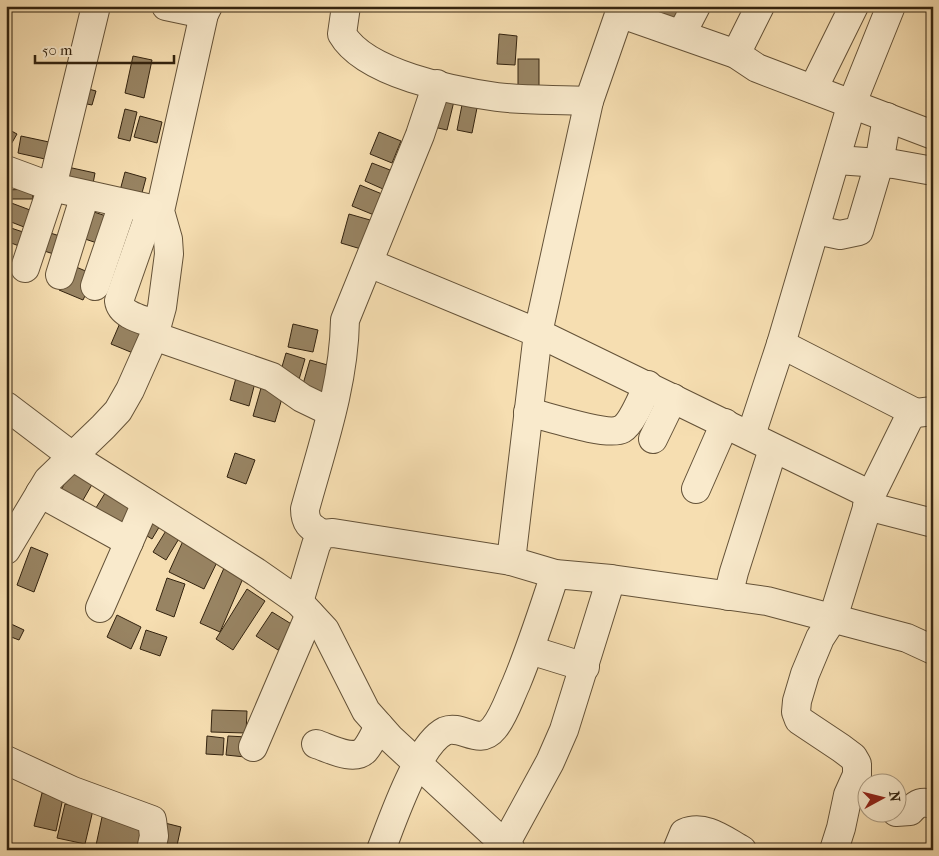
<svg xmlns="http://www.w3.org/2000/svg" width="939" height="856" font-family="'IM FELL French Canon',serif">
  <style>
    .building { fill: #988463; stroke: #33230f }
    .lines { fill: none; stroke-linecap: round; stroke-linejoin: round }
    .minor-casing { stroke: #645238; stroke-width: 30 }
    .minor { stroke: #f9eacc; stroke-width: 28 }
  </style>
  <rect width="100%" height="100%" fill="#f6deb1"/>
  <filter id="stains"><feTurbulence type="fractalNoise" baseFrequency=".004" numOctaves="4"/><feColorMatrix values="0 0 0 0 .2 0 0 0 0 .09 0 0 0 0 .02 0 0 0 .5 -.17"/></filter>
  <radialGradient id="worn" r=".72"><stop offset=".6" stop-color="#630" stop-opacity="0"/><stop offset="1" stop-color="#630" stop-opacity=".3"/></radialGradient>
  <g class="building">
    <polygon points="628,6 680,6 674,23"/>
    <polygon points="499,34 517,36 515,65 497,64"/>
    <polygon points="133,56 152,60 144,98 125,93"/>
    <rect x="518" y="59" width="21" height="31"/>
    <polygon points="81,87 96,91 92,105 77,102"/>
    <polygon points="437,93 455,97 447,130 429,126"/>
    <polygon points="463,100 478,103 472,133 457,130"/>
    <polygon points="125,109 137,112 130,141 118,138"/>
    <polygon points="140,116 162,122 157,143 134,137"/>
    <polygon points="6,128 17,134 6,153"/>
    <polygon points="379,132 401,141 392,163 370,154"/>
    <polygon points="21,136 49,142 45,159 18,153"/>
    <polygon points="372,163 390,170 383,189 365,181"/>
    <polygon points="63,166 95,173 92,189 60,182"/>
    <polygon points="125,172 146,178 139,204 118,198"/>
    <polygon points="360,185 382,194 374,215 352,206"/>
    <polygon points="32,189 33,199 7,199 6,190"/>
    <polygon points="6,201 30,210 24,227 6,220"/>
    <polygon points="88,210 109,217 100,244 79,237"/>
    <polygon points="349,214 370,220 361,249 341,243"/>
    <polygon points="8,227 23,232 19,246 6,241"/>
    <polygon points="44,231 66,238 60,256 38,249"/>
    <polygon points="69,264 95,275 83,300 59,290"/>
    <polygon points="120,323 142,332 133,353 111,344"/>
    <polygon points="293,324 318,330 313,352 288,347"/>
    <polygon points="286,353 305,359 298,383 279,377"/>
    <polygon points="310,360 331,366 322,398 301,391"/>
    <polygon points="237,374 256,379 249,406 230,400"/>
    <polygon points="261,388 283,395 275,422 253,416"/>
    <polygon points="235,453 255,460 246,484 227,477"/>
    <polygon points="73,469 94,481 79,507 58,495"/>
    <polygon points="107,490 133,505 120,527 94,511"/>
    <polygon points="153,519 161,524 152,539 144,534"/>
    <polygon points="167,529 180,537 166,560 153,552"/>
    <polygon points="183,541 219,558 204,589 169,572"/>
    <polygon points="31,547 48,554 34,592 17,585"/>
    <polygon points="224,568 244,576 220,632 200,623"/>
    <polygon points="167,578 185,584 174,617 156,610"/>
    <polygon points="247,589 265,601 233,650 216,639"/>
    <polygon points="272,612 293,625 278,650 256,636"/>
    <polygon points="117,615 141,627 131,649 107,637"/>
    <polygon points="9,623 24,630 19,640 6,635"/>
    <polygon points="146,630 167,637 160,656 140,649"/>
    <polygon points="212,710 247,711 246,733 211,732"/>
    <polygon points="207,736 224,738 223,755 206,754"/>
    <polygon points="228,736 247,737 245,757 226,755"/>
    <polygon points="42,793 63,798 56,831 34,826"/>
    <polygon points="65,804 93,810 85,844 57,838"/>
    <polygon points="102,817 148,828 140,850 95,850"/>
    <polygon points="165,823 181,827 176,850 159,850"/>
  </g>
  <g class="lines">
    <g class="minor-casing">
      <g id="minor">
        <polyline points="166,6 204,14"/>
        <path d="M346,6L342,34C365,74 454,91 497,97C527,101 559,99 589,101"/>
        <polyline points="619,13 736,54 757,68 933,135"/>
        <polyline points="682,33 696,6"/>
        <polyline points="736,54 760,6"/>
        <polyline points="813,89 854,6"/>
        <polyline points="837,160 894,164 933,171"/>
        <polyline points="6,170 52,187 160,211"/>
        <path d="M151,210L119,301C121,316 145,320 157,325"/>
        <polyline points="816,230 840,235 859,231 879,164 887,117"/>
        <polyline points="369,263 538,333 871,495"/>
        <polyline points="25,268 52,187 96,6"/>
        <polyline points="60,275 85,195"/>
        <polyline points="95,286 123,204"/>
        <polyline points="154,336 272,377 302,398 331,412"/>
        <polyline points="781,344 916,413"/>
        <polyline points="6,406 72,456 256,572 299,602 325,630 366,711 390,738 511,850"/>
        <path d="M528,412C546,416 608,437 622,429C632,423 643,396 648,385"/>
        <polyline points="751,435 781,344 852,103 891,6"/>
        <polyline points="653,439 673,398"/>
        <polyline points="696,489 725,423"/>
        <polyline points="40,493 129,542"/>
        <polyline points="867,506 933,523"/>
        <path d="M322,534C311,527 305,524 305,509C322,447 344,385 345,320L420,135L437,84"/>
        <polyline points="6,550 48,480 103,427 118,411 130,390 154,336 162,307 169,254 168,239 160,211 204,14 208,6"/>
        <polyline points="511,561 538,333 589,101 622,6"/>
        <polyline points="728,596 734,572 773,449"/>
        <polyline points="299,602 316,545 322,534 333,533 511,561 555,574 611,579 767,601 907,638 933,650"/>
        <polyline points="100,608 146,503"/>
        <polyline points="530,650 585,667"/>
        <path d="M316,744C329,748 354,762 365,750C371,743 375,733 379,726"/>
        <polyline points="253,747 310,614"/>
        <polyline points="6,760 73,791 152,820 154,836 151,850"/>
        <path d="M896,812L910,811C917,803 922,801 933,804"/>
        <path d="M381,850C392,822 418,744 445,731C462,724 479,747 494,728C504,716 509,699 516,684C531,648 543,611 555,574"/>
        <polyline points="502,850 550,762 564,730 611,579"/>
        <path d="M677,850L684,833C705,824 724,840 742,850"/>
        <polyline points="834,850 841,828 848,795 857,775 857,764 853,757 841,748 799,720 796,712 797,701 805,674 820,638 833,618 871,495 909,418 916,413 933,411"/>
      </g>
    </g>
    <use href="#minor" class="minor"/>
  </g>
  <rect width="939" height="856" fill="none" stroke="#f6deb1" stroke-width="25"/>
  <rect x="8" y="8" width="924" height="841" fill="none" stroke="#33230f" stroke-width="2.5"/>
  <rect x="12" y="12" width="914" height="831" fill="none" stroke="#33230f"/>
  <g transform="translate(882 798) rotate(83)"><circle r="24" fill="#f9eacc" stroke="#aa9a80"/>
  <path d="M0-4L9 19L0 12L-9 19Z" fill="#8f2418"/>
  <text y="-8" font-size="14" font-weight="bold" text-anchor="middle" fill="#33230f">N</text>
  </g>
  <path d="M35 55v8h139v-8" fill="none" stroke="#33230f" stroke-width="2.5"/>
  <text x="42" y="55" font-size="15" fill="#33230f" stroke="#f9eacc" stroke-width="4" paint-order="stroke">50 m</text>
  <rect width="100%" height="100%" filter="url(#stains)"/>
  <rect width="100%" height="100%" fill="url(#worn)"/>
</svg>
